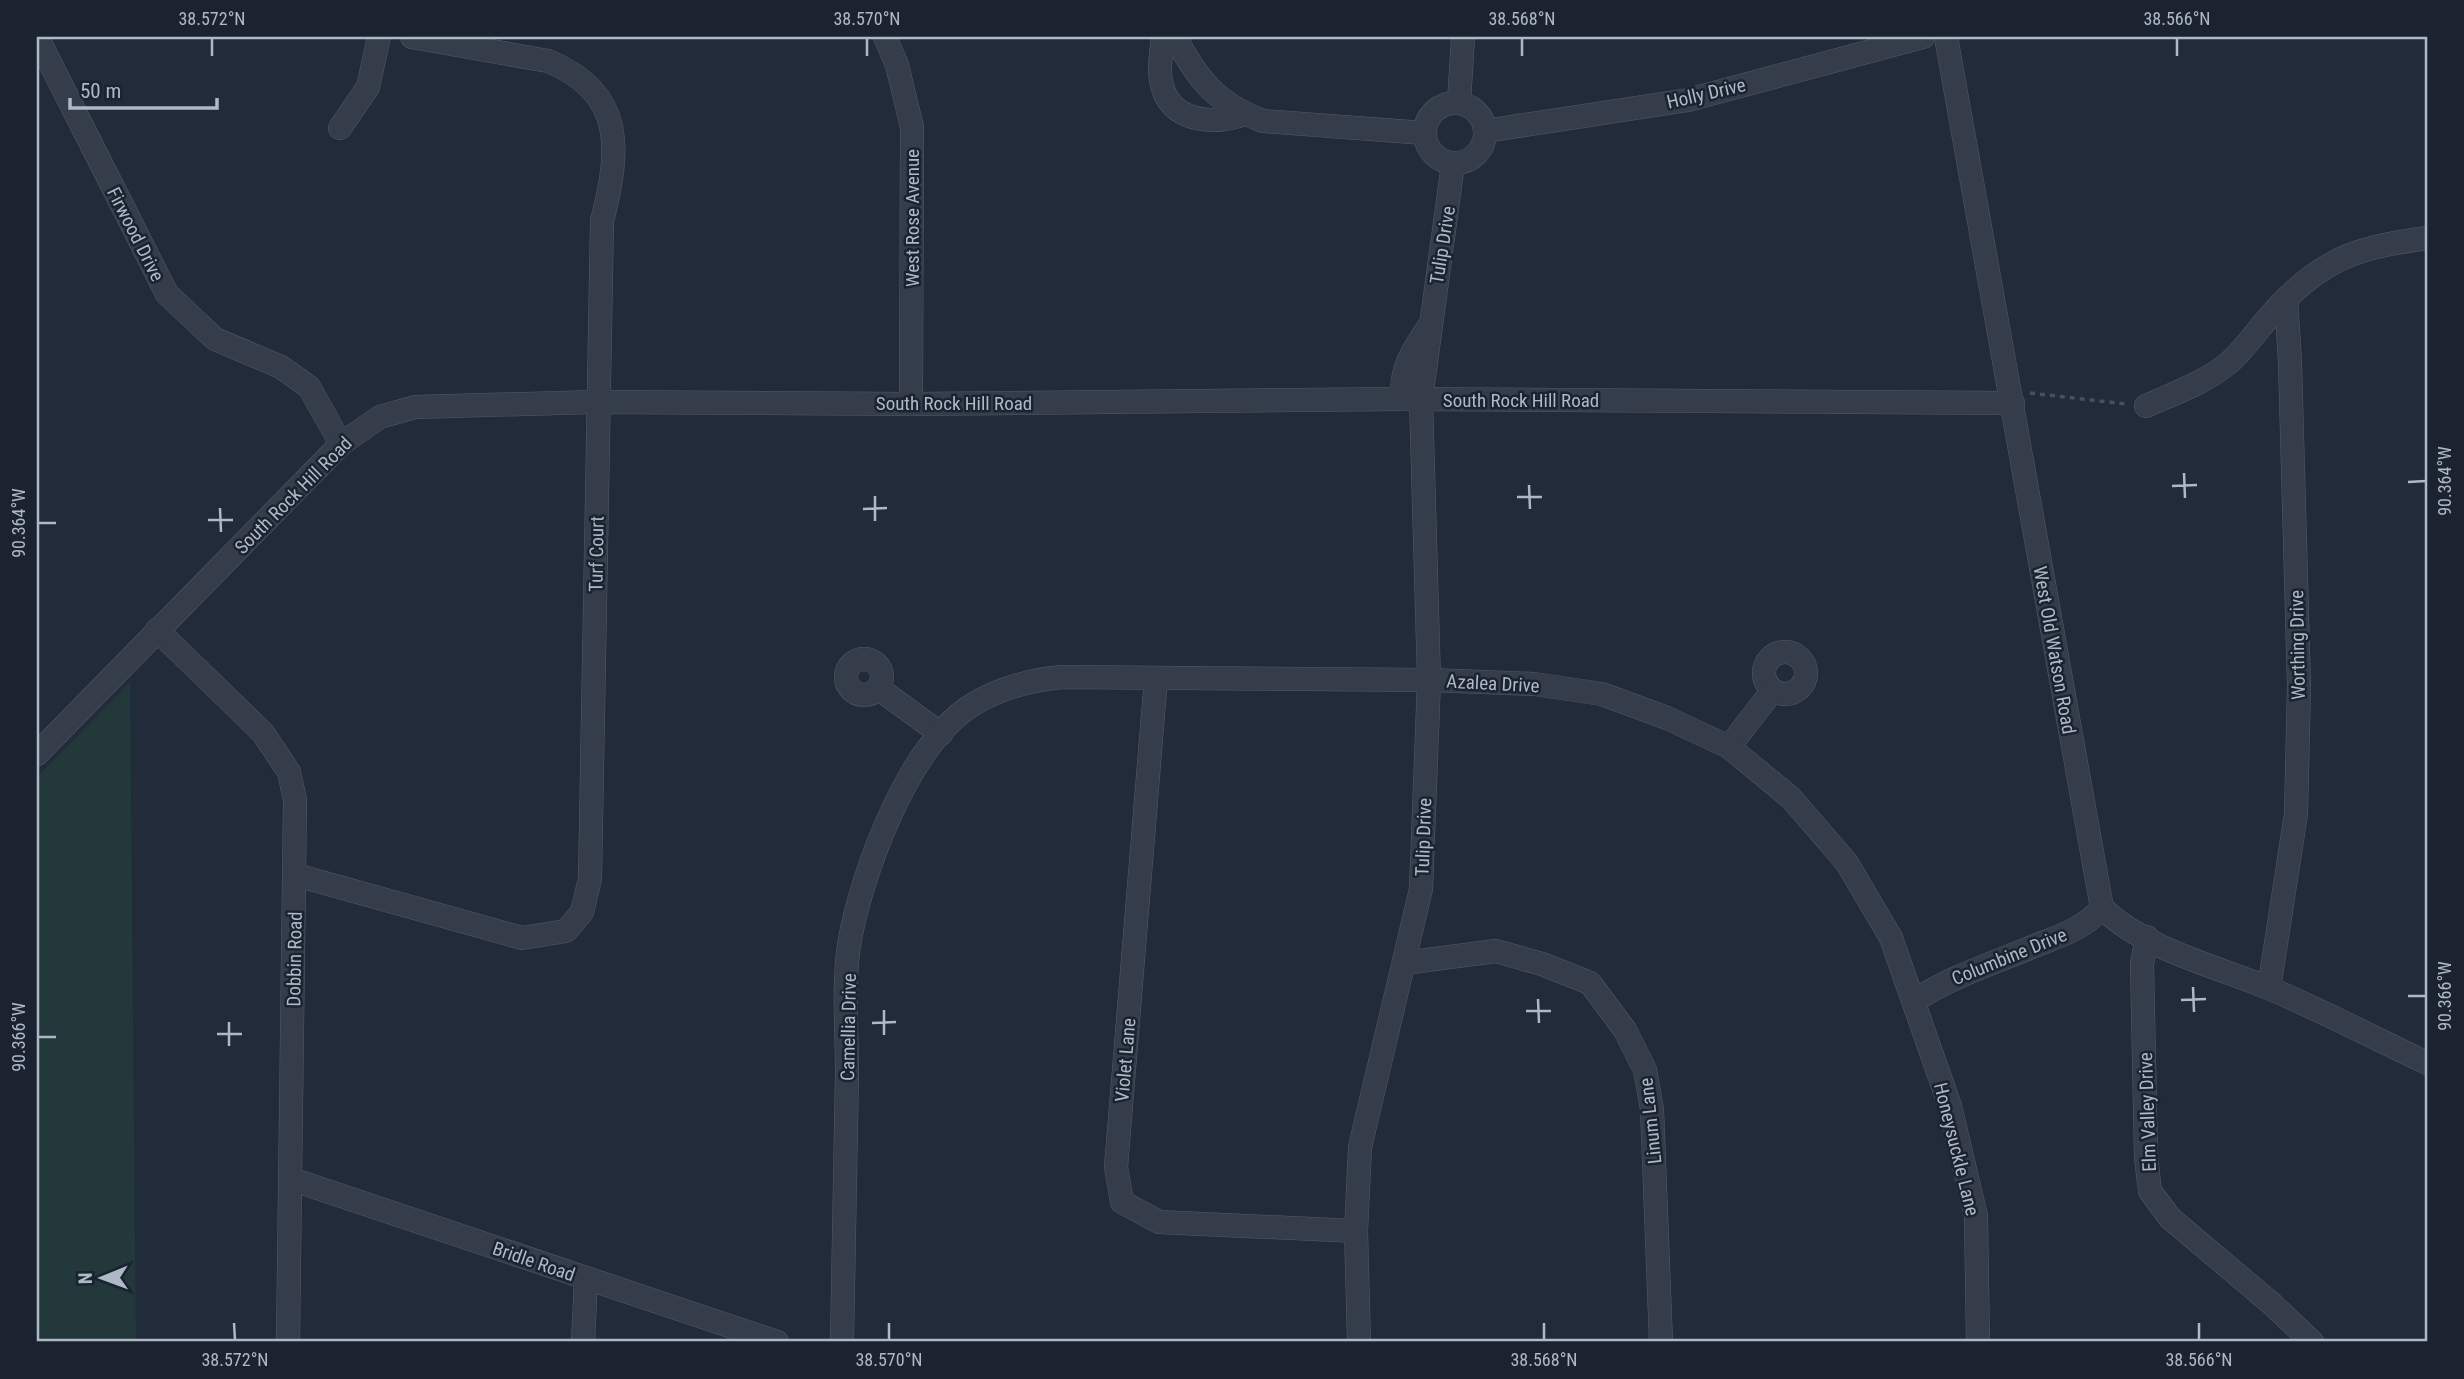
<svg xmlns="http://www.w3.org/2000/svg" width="2464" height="1379" font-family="'Roboto Condensed',sans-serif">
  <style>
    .green { fill: #23383b }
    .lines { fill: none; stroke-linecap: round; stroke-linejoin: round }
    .street-casing { stroke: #525b68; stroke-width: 24 }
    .path { stroke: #415559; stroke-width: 3.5; stroke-dasharray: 5 5; stroke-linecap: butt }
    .street { stroke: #353d4b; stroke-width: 23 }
    .ticks { fill: none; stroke: #afb8c7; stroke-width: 2.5 }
    .labels { text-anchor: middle; stroke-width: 5; stroke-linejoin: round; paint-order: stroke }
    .street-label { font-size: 19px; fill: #afb8c7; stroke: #1a232f }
    .neatline { fill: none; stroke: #afb8c7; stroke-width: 2.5 }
    .ticks-label { font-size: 18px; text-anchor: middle; fill: #afb8c7 }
  </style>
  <rect width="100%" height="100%" fill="#212b3a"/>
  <polygon class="green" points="130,682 136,1342 37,1342 37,777"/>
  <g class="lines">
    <g class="street-casing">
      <g id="street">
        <polyline points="37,37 167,294 215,339 281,367 309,387 341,444"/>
        <polyline points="885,37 897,65 912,127 911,404"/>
        <path d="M1163,37C1162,47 1160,59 1160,70C1161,120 1206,127 1245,114"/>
        <path d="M1175,37C1198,80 1216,103 1263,121L1424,133"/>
        <path d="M1946,37L2102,908C2145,949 2212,965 2266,987C2321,1010 2374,1038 2427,1063"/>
        <circle cx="1455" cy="133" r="30"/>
        <polyline points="1459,103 1463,37"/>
        <polyline points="340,128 368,87 379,37"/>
        <polyline points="1485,131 1688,100 1923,37"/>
        <path d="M1402,399C1400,369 1413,350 1429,326"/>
        <path d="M2146,406C2175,393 2207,382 2231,361C2250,343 2265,319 2284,301C2329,255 2366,246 2427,238"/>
        <polyline points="157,630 263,733 289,772 295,800 288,1342"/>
        <circle cx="1785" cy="673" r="21"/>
        <circle cx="864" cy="677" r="18"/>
        <polyline points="1156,678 1116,1167 1122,1202 1159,1222 1356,1231"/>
        <polyline points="878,688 941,734"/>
        <polyline points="1729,747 1773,690"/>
        <polyline points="37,754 341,444 380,417 415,407 594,402 911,404 1402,399 2013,403"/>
        <path d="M296,875L522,938L566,931L582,912L590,879L602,221C620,151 626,93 548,61L412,37"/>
        <polyline points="2147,937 2142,964 2146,1157 2150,1191 2170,1218 2272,1304 2312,1342"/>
        <polyline points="1404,963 1496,951 1542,964 1590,983 1625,1030 1645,1070 1652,1109 1661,1342"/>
        <polyline points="2269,988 2296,814 2299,687 2290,362 2286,299"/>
        <path d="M1914,1001C1950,977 1991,964 2032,947C2057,937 2084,929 2102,908"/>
        <polyline points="291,1179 777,1342"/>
        <polyline points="583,1342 586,1278"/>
        <path d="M842,1342C844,1252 845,1162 847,1072C847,1031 843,986 849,945C861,874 908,745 972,705C1000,688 1029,680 1062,677L1431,680L1534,684L1602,694L1667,718L1729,747L1791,798L1847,863L1891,938L1950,1106L1976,1216L1978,1342"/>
        <polyline points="1359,1342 1356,1231 1360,1147 1421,889 1429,680 1421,399 1453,164"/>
      </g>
    </g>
    <polyline class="path" points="2030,393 2126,404"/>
    <use href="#street" class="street"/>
  </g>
  <path class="ticks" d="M212,38V56M867,38V56M1522,38V56M2177,38V56M2184,473L2185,498M2408,482L2426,481M1529,485L1530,509M2172,486L2197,485M875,496V521M1517,497H1542M220,508L221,532M863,509L887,508M208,520H233M38,523H56M2193,987L2194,1012M2408,996H2426M1538,999L1539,1023M2181,1000L2206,999M884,1010V1035M1526,1011H1551M229,1022V1046M872,1023L896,1022M217,1034H242M38,1037H56M234,1323L235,1340M889,1323V1340M1544,1323V1340M2199,1323V1340"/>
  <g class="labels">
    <g class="street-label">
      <text transform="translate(1706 93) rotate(-13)" y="7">Holly Drive</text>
      <text transform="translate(912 218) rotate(-90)" y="7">West Rose Avenue</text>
      <text transform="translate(136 234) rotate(63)" y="7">Firwood Drive</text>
      <text transform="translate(1442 245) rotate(-81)" y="7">Tulip Drive</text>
      <text x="1521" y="407">South Rock Hill Road</text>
      <text x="954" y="410">South Rock Hill Road</text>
      <text transform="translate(293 495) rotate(-45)" y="7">South Rock Hill Road</text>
      <text transform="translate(596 554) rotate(-89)" y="7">Turf Court</text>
      <text transform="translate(2297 645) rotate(-91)" y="7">Worthing Drive</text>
      <text transform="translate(2055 650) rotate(80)" y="7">West Old Watson Road</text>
      <text transform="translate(1493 683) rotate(3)" y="7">Azalea Drive</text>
      <text transform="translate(1423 837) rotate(-88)" y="7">Tulip Drive</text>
      <text transform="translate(2009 956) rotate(-22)" y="7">Columbine Drive</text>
      <text transform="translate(294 959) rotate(-89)" y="7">Dobbin Road</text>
      <text transform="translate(848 1027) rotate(-89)" y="7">Camellia Drive</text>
      <text transform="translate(1125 1060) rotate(-85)" y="7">Violet Lane</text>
      <text transform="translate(2147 1112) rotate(-92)" y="7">Elm Valley Drive</text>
      <text transform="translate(1650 1121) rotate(-96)" y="7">Linum Lane</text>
      <text transform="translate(1957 1149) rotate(76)" y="7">Honeysuckle Lane</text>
      <text transform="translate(534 1261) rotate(19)" y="7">Bridle Road</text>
    </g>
  </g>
  <rect width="2464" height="1379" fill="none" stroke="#1a232f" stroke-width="77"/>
  <g transform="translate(102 1278) rotate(269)" stroke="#1a232f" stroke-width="5" paint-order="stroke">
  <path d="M0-5L12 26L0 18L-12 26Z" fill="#afb8c7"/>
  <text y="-10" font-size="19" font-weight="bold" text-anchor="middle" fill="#afb8c7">N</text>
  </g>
  <path d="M70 98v10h147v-10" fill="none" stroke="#afb8c7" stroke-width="3.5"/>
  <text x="80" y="98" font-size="21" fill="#afb8c7" stroke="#1a232f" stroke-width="5" paint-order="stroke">50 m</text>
  <rect x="38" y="38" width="2388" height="1302" class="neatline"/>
  <g class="ticks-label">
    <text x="212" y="25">38.572°N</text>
    <text x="867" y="25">38.570°N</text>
    <text x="1522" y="25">38.568°N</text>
    <text x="2177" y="25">38.566°N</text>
    <text transform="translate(2445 481) rotate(-90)" y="6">90.364°W</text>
    <text transform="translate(19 523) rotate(-90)" y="6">90.364°W</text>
    <text transform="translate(2445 996) rotate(-90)" y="6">90.366°W</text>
    <text transform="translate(19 1037) rotate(-90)" y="6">90.366°W</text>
    <text x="235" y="1366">38.572°N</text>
    <text x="889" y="1366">38.570°N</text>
    <text x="1544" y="1366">38.568°N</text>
    <text x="2199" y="1366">38.566°N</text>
  </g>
</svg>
